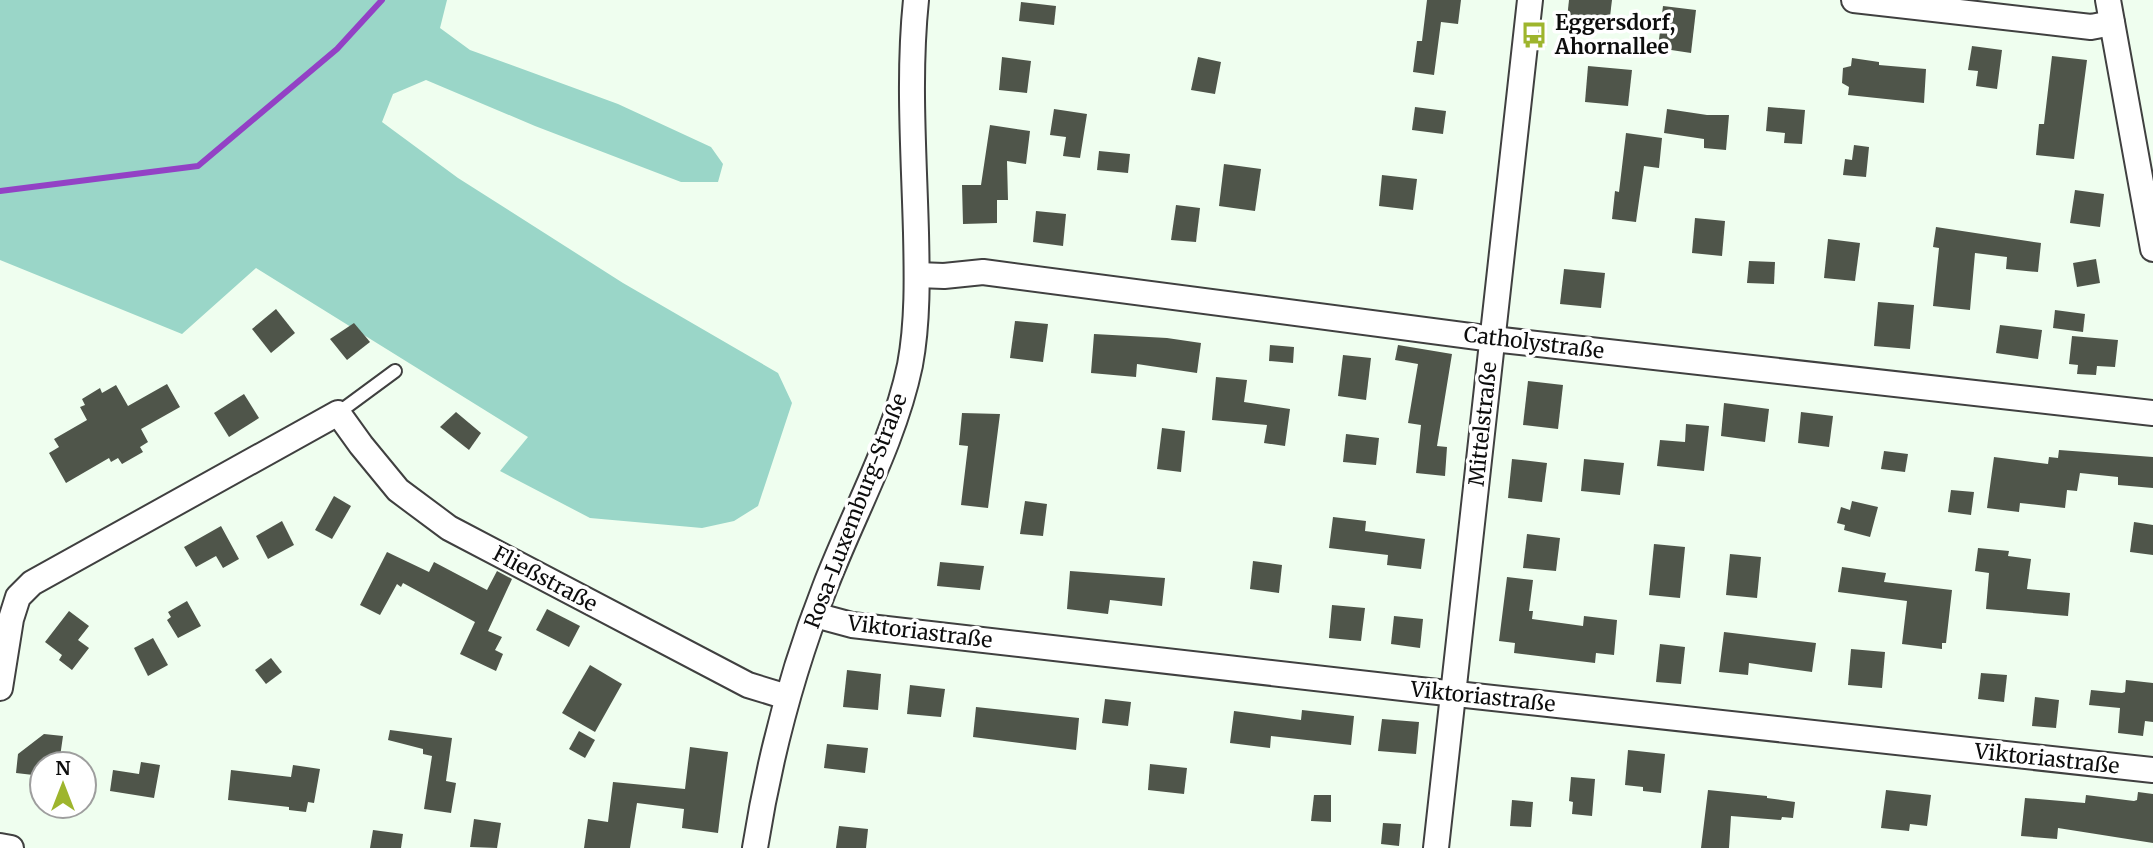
<svg xmlns="http://www.w3.org/2000/svg" width="2153" height="848" font-family="Merriweather,serif">
  <style>
    .forest { fill: #9ad6c8 }
    .lines { fill: none; stroke-linecap: round; stroke-linejoin: round }
    .stream { stroke: #9341c5; stroke-width: 6 }
    .building { fill: #4f554a }
    .service-casing { stroke: #404040; stroke-width: 16 }
    .minor-casing { stroke: #404040; stroke-width: 28 }
    .service { stroke: #fff; stroke-width: 12 }
    .minor { stroke: #fff; stroke-width: 24 }
    .labels { text-anchor: middle; stroke-width: 7; stroke-linejoin: round; paint-order: stroke }
    .poi-label { font-size: 21px; font-weight: bold; fill: #0d0d0d; stroke: #fff; text-anchor: start }
    .street-label { font-size: 21px; fill: #0d0d0d; stroke: #fff }
  </style>
  <rect width="100%" height="100%" fill="#effeef"/>
  <polygon class="forest" points="0,0 447,0 440,28 470,50 618,104 711,147 723,164 718,182 681,182 535,126 426,80 393,94 382,122 458,178 623,283 778,373 792,403 758,506 734,521 702,528 590,518 500,471 528,437 256,268 182,334 0,260"/>
  <g class="lines">
    <polyline class="stream" points="0,191 198,166 337,49 382,0"/>
  </g>
  <g class="building">
    <polygon points="1427,0 1461,0 1458,24 1441,22 1434,75 1413,72 1417,41 1422,41"/>
    <polygon points="1569,0 1612,0 1608,33 1566,28"/>
    <polygon points="1021,2 1056,6 1054,25 1019,21"/>
    <polygon points="1663,6 1696,10 1691,53 1658,48"/>
    <polygon points="1972,46 2002,50 1997,89 1976,86 1978,71 1968,70"/>
    <polygon points="2052,56 2087,60 2074,159 2036,155 2039,124 2044,124"/>
    <polygon points="1002,57 1031,61 1027,93 999,90"/>
    <polygon points="1198,57 1221,62 1215,94 1191,90"/>
    <polygon points="1852,58 1879,62 1879,65 1926,69 1924,103 1848,95 1849,87 1842,83 1843,68 1851,66"/>
    <polygon points="1588,66 1632,70 1628,106 1585,102"/>
    <polygon points="1415,107 1446,111 1443,134 1412,130"/>
    <polygon points="1768,107 1805,110 1802,144 1784,143 1785,133 1766,131"/>
    <polygon points="1054,109 1087,114 1080,158 1063,156 1066,137 1050,135"/>
    <polygon points="1667,109 1707,115 1729,115 1726,150 1704,148 1704,139 1664,133"/>
    <polygon points="990,125 1030,131 1026,164 1007,161 1008,200 997,200 997,223 963,224 962,185 981,185"/>
    <polygon points="1626,133 1662,138 1659,168 1644,166 1636,222 1612,219 1615,191 1619,192"/>
    <polygon points="1854,145 1869,147 1866,177 1843,175 1845,159 1852,160"/>
    <polygon points="1099,151 1130,154 1128,173 1097,170"/>
    <polygon points="1224,164 1261,169 1255,211 1219,206"/>
    <polygon points="1382,175 1417,179 1413,210 1379,206"/>
    <polygon points="2075,190 2104,194 2100,227 2070,223"/>
    <polygon points="1176,205 1200,208 1196,242 1171,240"/>
    <polygon points="1036,211 1066,214 1063,246 1033,242"/>
    <polygon points="1695,218 1725,221 1722,256 1692,253"/>
    <polygon points="1936,227 2041,243 2038,272 2006,269 2007,257 1975,253 1970,310 1933,306 1939,248 1933,247"/>
    <polygon points="1828,239 1860,243 1855,281 1824,278"/>
    <polygon points="2096,259 2100,283 2077,287 2073,263"/>
    <polygon points="1749,261 1775,262 1774,284 1747,283"/>
    <polygon points="1564,269 1605,273 1601,308 1560,304"/>
    <polygon points="1878,302 1914,305 1910,349 1874,346"/>
    <polygon points="276,309 295,333 271,353 252,329"/>
    <polygon points="2055,310 2085,314 2083,332 2053,328"/>
    <polygon points="1015,321 1048,324 1043,362 1010,358"/>
    <polygon points="354,323 370,342 347,360 330,339"/>
    <polygon points="2000,325 2042,330 2038,359 1996,353"/>
    <polygon points="1094,334 1167,338 1201,343 1197,373 1137,364 1136,377 1091,373"/>
    <polygon points="2072,336 2118,340 2115,367 2097,366 2096,375 2077,374 2078,365 2069,364"/>
    <polygon points="1270,345 1294,347 1293,363 1269,361"/>
    <polygon points="1398,345 1452,354 1437,446 1447,447 1445,476 1416,473 1421,425 1408,423 1418,364 1395,360"/>
    <polygon points="1343,355 1371,358 1366,400 1338,396"/>
    <polygon points="1216,377 1247,380 1244,402 1290,409 1285,446 1264,443 1267,425 1212,420"/>
    <polygon points="1528,381 1563,385 1558,429 1523,425"/>
    <polygon points="167,384 180,407 141,429 148,442 140,447 143,452 122,464 118,458 111,462 109,458 66,483 49,453 59,447 54,439 87,420 80,407 85,405 82,399 100,388 102,393 116,385 128,406"/>
    <polygon points="244,394 259,418 229,437 214,413"/>
    <polygon points="1724,403 1769,409 1765,442 1721,436"/>
    <polygon points="456,412 481,433 469,450 440,427"/>
    <polygon points="1801,412 1833,416 1829,447 1798,443"/>
    <polygon points="962,413 1000,414 988,508 961,505 968,446 959,445"/>
    <polygon points="1686,424 1709,426 1704,471 1657,466 1660,440 1685,442"/>
    <polygon points="1162,428 1185,431 1181,472 1157,469"/>
    <polygon points="1346,434 1379,438 1376,465 1343,462"/>
    <polygon points="2059,450 2153,457 2153,488 2118,485 2118,477 2080,473 2077,491 2067,490 2065,508 2020,503 2019,512 1987,508 1994,457 2048,464 2049,457 2058,458"/>
    <polygon points="1884,451 1908,454 1905,472 1881,469"/>
    <polygon points="1512,459 1547,463 1542,502 1508,498"/>
    <polygon points="1584,459 1624,463 1620,495 1581,491"/>
    <polygon points="1951,490 1974,492 1971,515 1948,512"/>
    <polygon points="334,496 351,506 332,539 315,530"/>
    <polygon points="1025,501 1047,504 1043,536 1020,534"/>
    <polygon points="1852,501 1878,507 1870,537 1844,530 1845,525 1837,523 1841,507 1850,510"/>
    <polygon points="1333,517 1366,521 1365,531 1425,539 1421,569 1387,565 1388,555 1329,548"/>
    <polygon points="282,521 294,545 268,559 256,536"/>
    <polygon points="2134,522 2153,525 2153,555 2130,552"/>
    <polygon points="221,526 239,559 223,568 216,556 196,567 184,547"/>
    <polygon points="1527,534 1560,538 1556,571 1523,568"/>
    <polygon points="1654,544 1685,547 1680,598 1649,595"/>
    <polygon points="1978,548 2009,551 2008,556 2031,559 2027,589 2070,593 2068,616 1986,609 1989,573 1975,571"/>
    <polygon points="387,552 429,572 434,562 487,590 497,571 512,579 488,631 502,637 495,650 503,654 496,671 460,654 475,622 403,583 401,587 397,584 380,615 360,605"/>
    <polygon points="1730,554 1761,557 1757,598 1726,595"/>
    <polygon points="1253,561 1282,565 1279,593 1250,589"/>
    <polygon points="940,562 984,566 980,590 937,586"/>
    <polygon points="1842,567 1886,573 1884,582 1952,590 1946,643 1942,643 1942,649 1902,644 1907,601 1838,592"/>
    <polygon points="1070,571 1165,578 1162,606 1110,600 1108,614 1067,609"/>
    <polygon points="1507,577 1533,580 1529,611 1533,611 1532,619 1583,626 1584,616 1617,620 1614,655 1596,653 1595,663 1514,653 1515,643 1499,641"/>
    <polygon points="187,601 201,626 178,638 167,620 171,617 168,612"/>
    <polygon points="1332,605 1365,608 1361,641 1329,638"/>
    <polygon points="547,609 580,626 569,647 536,630"/>
    <polygon points="69,611 89,626 78,640 89,648 72,670 59,660 62,655 45,642"/>
    <polygon points="1394,616 1423,619 1420,648 1391,644"/>
    <polygon points="1724,632 1816,643 1812,672 1749,663 1748,675 1719,672"/>
    <polygon points="153,638 168,665 148,676 134,648"/>
    <polygon points="1660,644 1685,647 1681,684 1656,682"/>
    <polygon points="1851,649 1885,652 1882,688 1848,685"/>
    <polygon points="271,658 282,672 266,684 255,670"/>
    <polygon points="590,665 622,684 595,732 562,713"/>
    <polygon points="847,670 881,674 878,710 843,707"/>
    <polygon points="1981,673 2007,675 2004,702 1978,699"/>
    <polygon points="2126,680 2153,683 2153,722 2145,721 2143,736 2118,733 2120,708 2089,705 2091,690 2122,693 2125,692"/>
    <polygon points="910,685 945,689 941,717 907,714"/>
    <polygon points="2035,697 2059,700 2056,728 2032,726"/>
    <polygon points="1105,699 1131,702 1128,726 1102,723"/>
    <polygon points="976,707 1079,718 1076,750 973,737"/>
    <polygon points="1302,710 1354,716 1351,745 1271,736 1270,748 1230,743 1234,711 1301,720"/>
    <polygon points="1382,719 1419,722 1416,754 1378,751"/>
    <polygon points="390,730 452,738 446,781 456,783 451,813 424,809 432,756 423,754 423,749 388,740"/>
    <polygon points="579,731 595,740 585,758 569,749"/>
    <polygon points="44,734 63,736 59,764 42,764 42,776 16,773 18,754"/>
    <polygon points="827,744 868,748 865,773 824,768"/>
    <polygon points="690,747 728,752 718,833 682,828 684,809 637,803 630,848 584,848 588,819 608,822 613,782 685,789"/>
    <polygon points="1628,750 1665,754 1661,793 1643,791 1643,787 1625,785"/>
    <polygon points="141,762 160,765 154,798 110,791 113,770 139,774"/>
    <polygon points="1150,764 1187,768 1184,794 1148,790"/>
    <polygon points="293,765 320,769 314,803 308,802 306,812 289,810 289,807 228,800 231,770 291,777"/>
    <polygon points="1571,777 1595,779 1592,816 1572,814 1573,802 1569,801"/>
    <polygon points="1708,790 1767,796 1767,798 1795,802 1793,818 1782,817 1781,820 1731,816 1729,848 1701,848"/>
    <polygon points="1886,790 1931,795 1927,826 1910,824 1909,831 1881,828"/>
    <polygon points="2138,792 2153,794 2153,843 2058,828 2057,839 2021,836 2025,798 2085,803 2086,795 2134,801 2137,800"/>
    <polygon points="1314,795 1331,795 1331,822 1311,821"/>
    <polygon points="1512,800 1533,802 1531,827 1510,826"/>
    <polygon points="474,819 501,823 497,848 470,847"/>
    <polygon points="1383,823 1401,824 1399,846 1381,844"/>
    <polygon points="839,826 868,829 866,848 836,848"/>
    <polygon points="373,830 403,834 401,848 370,848"/>
  </g>
  <g class="lines">
    <g class="service-casing">
      <polyline id="service" points="338,413 395,371"/>
    </g>
    <g class="minor-casing">
      <g id="minor">
        <polyline points="1854,0 2091,27 2112,23"/>
        <polyline points="2108,0 2153,249"/>
        <polyline points="917,275 944,276 983,272 1493,339 2153,413"/>
        <polyline points="815,615 852,625 1429,691 2153,770"/>
        <polyline points="0,688 11,619 18,597 32,583 338,413 361,445 398,490 449,528 748,685 787,697"/>
        <polyline points="0,846 11,848"/>
        <path d="M755,848C769,760 792,671 825,587C853,514 894,442 910,365C918,322 917,276 916,233C914,155 908,77 916,0"/>
        <polyline points="1436,848 1530,0"/>
      </g>
    </g>
    <use href="#service" class="service"/>
    <use href="#minor" class="minor"/>
  </g>
  <defs>
    <g id="bus-bare" transform="scale(2.1)"><path d="M-5-6H5V4H4V6H2V4H-2V6H-4V4H-5ZM-3.5-4V0h7V-4ZM-3.5 1.2v1.5H-2V1.2ZM2 1.2v1.5H3.5V1.2Z" fill="#9eb52d" stroke="#fff" stroke-width="2.5" paint-order="stroke"/></g>
  </defs>
  <g fill-rule="evenodd">
    <use href="#bus-bare" x="1534" y="35"/>
  </g>
  <g class="labels">
    <g class="poi-label">
      <text x="1555" y="30">Eggersdorf,<tspan x="1555" dy="24">Ahornallee</tspan></text>
    </g>
    <g class="street-label">
      <text transform="translate(1534 343) rotate(7)" y="7">Catholystraße</text>
      <text transform="translate(1483 424) rotate(-84)" y="7">Mittelstraße</text>
      <text transform="translate(856 511) rotate(-69)" y="7">Rosa-Luxemburg-Straße</text>
      <text transform="translate(545 579) rotate(28)" y="7">Fließstraße</text>
      <text transform="translate(920 632) rotate(7)" y="7">Viktoriastraße</text>
      <text transform="translate(1483 697) rotate(6)" y="7">Viktoriastraße</text>
      <text transform="translate(2047 759) rotate(6)" y="7">Viktoriastraße</text>
    </g>
  </g>
  <g transform="translate(63 785)"><circle r="33" fill="#ffffff" stroke="#9e9e9e" stroke-width="2"/>
  <path d="M0-5L12 26L0 18L-12 26Z" fill="#9eb52d"/>
  <text y="-10" font-size="19" font-weight="bold" text-anchor="middle" fill="#0d0d0d">N</text>
  </g>
</svg>
